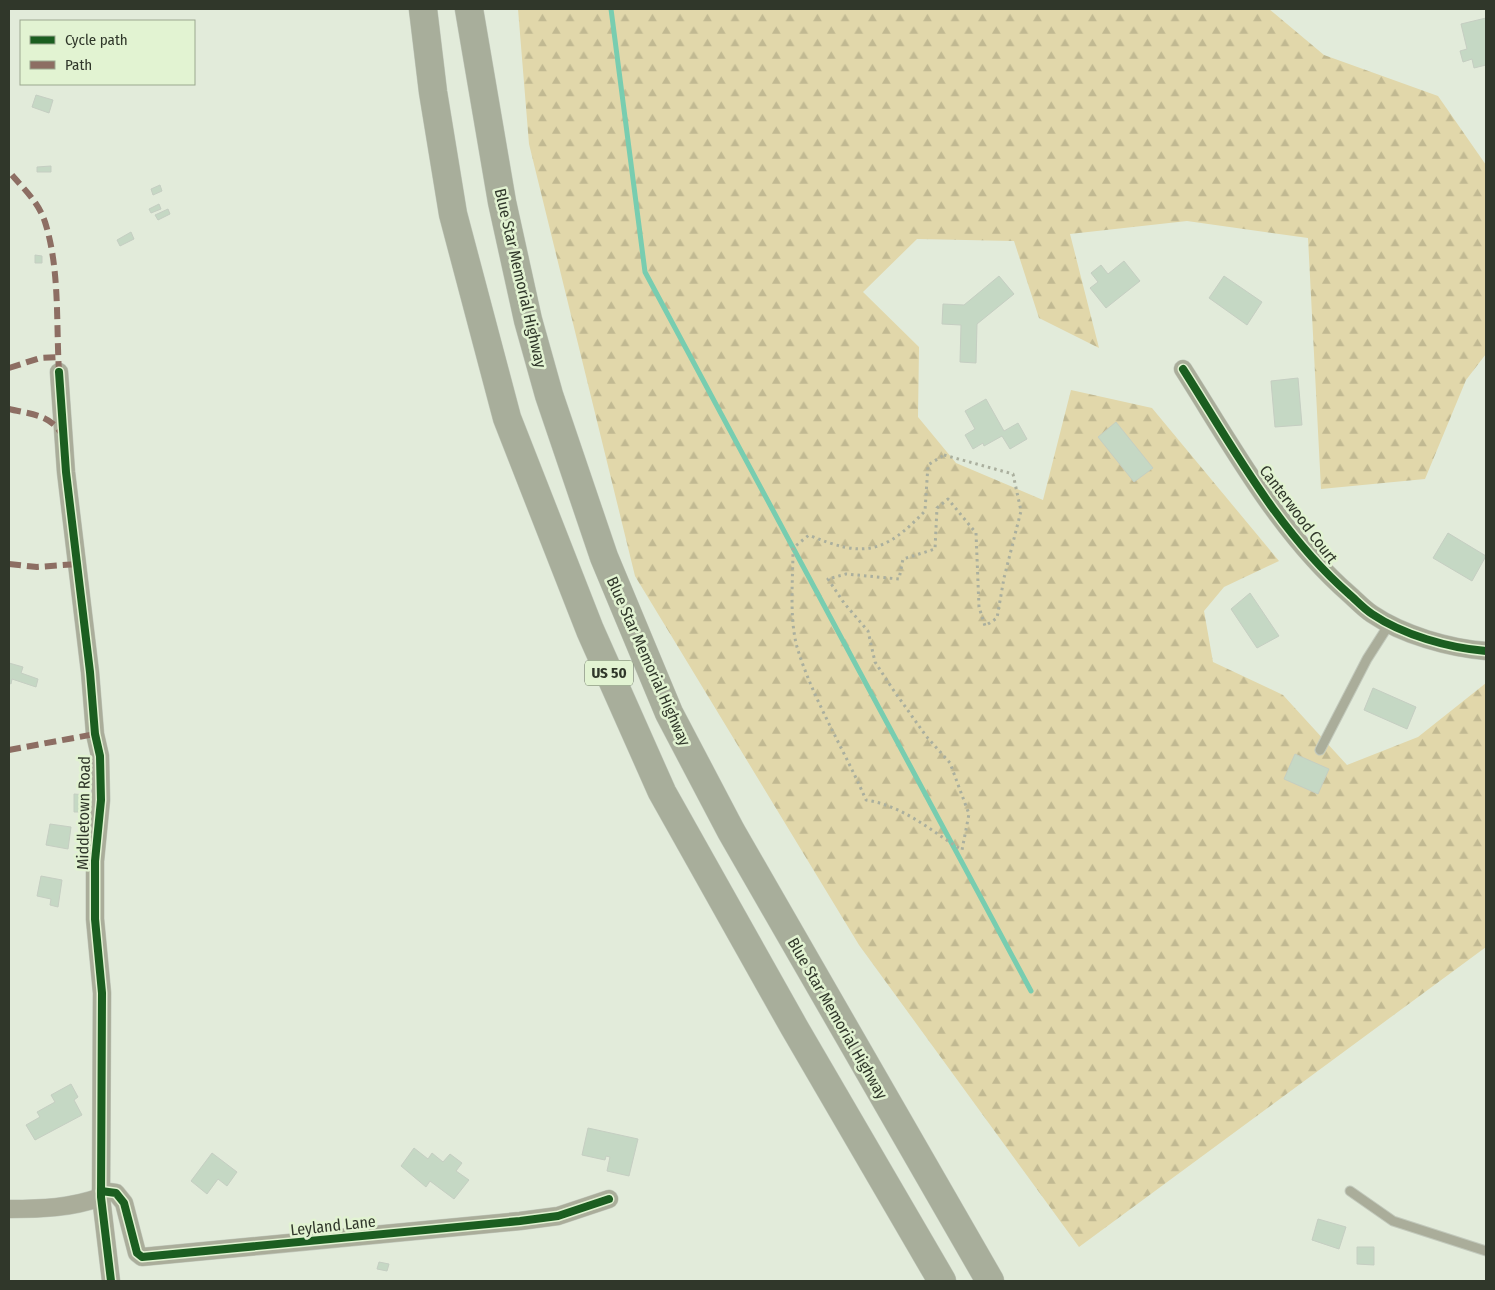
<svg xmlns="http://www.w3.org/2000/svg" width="1495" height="1290" font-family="'Fira Sans Condensed',sans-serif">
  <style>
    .forest { fill: url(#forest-firs) }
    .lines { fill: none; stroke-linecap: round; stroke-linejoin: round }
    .stream { stroke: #78cdb0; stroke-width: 5 }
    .building { fill: #c5d8c4; stroke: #c5cec2 }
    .service-casing { stroke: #c2c9bc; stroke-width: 11 }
    .minor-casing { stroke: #c2c9bc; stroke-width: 19 }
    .motorway-casing { stroke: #c2c9bc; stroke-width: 29 }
    .path { stroke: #aaaf9e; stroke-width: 3; stroke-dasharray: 2.5 4; stroke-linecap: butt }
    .service { stroke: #aaad9a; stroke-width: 9 }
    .minor { stroke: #aaad9a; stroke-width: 18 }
    .motorway { stroke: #a8ae9b; stroke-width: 28 }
    .quiet { stroke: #8d6e63; stroke-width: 6; stroke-dasharray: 12 6; stroke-linecap: butt }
    .cycleway-casing { stroke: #e2f3d2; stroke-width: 11 }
    .cycleway { stroke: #1b5e20; stroke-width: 8 }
    .labels { text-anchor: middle; stroke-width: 5; stroke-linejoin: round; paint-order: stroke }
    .shield { fill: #e2f3d2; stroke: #656f5c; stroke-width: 1 }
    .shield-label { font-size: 15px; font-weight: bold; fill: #30372a }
    .street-label { font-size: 16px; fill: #30372a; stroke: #e2f3d2 }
  </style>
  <defs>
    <pattern id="forest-firs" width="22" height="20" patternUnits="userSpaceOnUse" patternTransform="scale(1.25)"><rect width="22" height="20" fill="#e1d7aa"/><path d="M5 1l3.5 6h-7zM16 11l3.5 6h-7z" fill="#c1b992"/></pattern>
  </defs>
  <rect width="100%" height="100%" fill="#e2ebda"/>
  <polygon class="forest" points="518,9 1269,9 1324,55 1438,96 1486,165 1486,354 1466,380 1425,479 1321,489 1308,238 1187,221 1070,234 1099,348 1039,318 1014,241 917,239 863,292 919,347 918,417 956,463 1043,500 1071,390 1152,408 1279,561 1224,587 1204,611 1213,662 1283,695 1347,765 1418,737 1486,683 1486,947 1079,1247 859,945 635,576 529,144"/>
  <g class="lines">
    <polyline class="stream" points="611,9 645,272 1031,991"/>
  </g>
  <g class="building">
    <polygon points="1486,18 1486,65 1474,68 1472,59 1463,62 1460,51 1467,49 1461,24"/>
    <polygon points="36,95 53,100 49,113 32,107"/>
    <polygon points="51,166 51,172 37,172 37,167"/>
    <polygon points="160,185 162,191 153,195 151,189"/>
    <polygon points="159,204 161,209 151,213 149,209"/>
    <polygon points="168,209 170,214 158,220 155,215"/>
    <polygon points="131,232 134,239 120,246 117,240"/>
    <polygon points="35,255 42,256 42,263 35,263"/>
    <polygon points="1124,261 1140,281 1106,308 1090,288 1098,282 1091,273 1101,265 1108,274"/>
    <polygon points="999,276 1014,294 977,324 976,363 960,362 961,325 942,324 943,304 964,305"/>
    <polygon points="1224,276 1262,302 1247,325 1209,298"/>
    <polygon points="1298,378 1302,425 1275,427 1271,381"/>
    <polygon points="986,399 1004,431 1018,423 1027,439 1010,449 1002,436 984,446 983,443 973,449 965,435 975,429 965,411"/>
    <polygon points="1116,422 1153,468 1134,482 1098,437"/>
    <polygon points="1448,533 1486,556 1472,581 1433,558"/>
    <polygon points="1250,593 1279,636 1257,648 1231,609"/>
    <polygon points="9,663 23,667 21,673 38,679 36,687 12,679 11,684 9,683"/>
    <polygon points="1373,688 1416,707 1407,729 1364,710"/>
    <polygon points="1295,754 1329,769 1318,794 1284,779"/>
    <polygon points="74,794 87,795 86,812 74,812"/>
    <polygon points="50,824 71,827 68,849 46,845"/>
    <polygon points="41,876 62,880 58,907 50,905 51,899 37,896"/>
    <polygon points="71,1084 78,1097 74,1100 82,1115 35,1140 26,1125 40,1117 37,1112 55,1102 51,1095"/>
    <polygon points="588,1128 638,1139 629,1176 607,1171 610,1157 606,1156 605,1160 582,1155"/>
    <polygon points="414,1148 428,1159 432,1153 443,1162 450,1154 462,1163 456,1171 469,1180 454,1199 430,1181 426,1187 401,1166"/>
    <polygon points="212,1153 237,1172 227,1186 218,1179 207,1194 191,1181"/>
    <polygon points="1318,1219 1346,1227 1339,1249 1312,1240"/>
    <polygon points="1357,1247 1374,1247 1374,1265 1357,1264"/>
    <polygon points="379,1262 389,1264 387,1271 377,1269"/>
  </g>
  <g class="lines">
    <g class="service-casing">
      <g id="service">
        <polyline points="1320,750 1367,659 1390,623"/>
        <polyline points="1350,1191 1393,1221 1486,1251"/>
      </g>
    </g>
    <g class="minor-casing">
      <g id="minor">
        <path d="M1183,369C1232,446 1279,533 1349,594C1356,600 1363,608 1372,614C1403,635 1449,648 1486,651"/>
        <polyline points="59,372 66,472 90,672 95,734 100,756 101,800 95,861 95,919 102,993 101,1197 111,1281"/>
        <polyline points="101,1191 116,1193 124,1203 137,1253 142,1257 520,1221 558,1216 609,1199"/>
        <path d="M9,1209C41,1209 71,1208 101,1197"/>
      </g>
    </g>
    <g class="motorway-casing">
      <g id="motorway">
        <polyline points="423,9 433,92 453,214 507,418 590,630 662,792 794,1027 942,1281"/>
        <polyline points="469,9 502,202 528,320 549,395 604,557 669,713 731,831 990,1281"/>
      </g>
    </g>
    <path class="path" d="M944,455L1013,474L1021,511L1004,578L997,618L985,626L979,607L976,533L948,499L937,508L935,549L903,559L899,579L846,574L828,579L844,603L868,631L875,662L892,688L926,736L950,763L969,814L962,850C931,831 904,806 866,800C844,749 813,700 797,647C789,617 793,580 793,548L809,535C863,558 884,554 925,511L928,465Z"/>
    <use href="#service" class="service"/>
    <use href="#minor" class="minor"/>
    <use href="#motorway" class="motorway"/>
    <g class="quiet">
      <path d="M12,175C24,189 39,203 45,222C60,269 56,323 59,372"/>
      <polyline points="9,368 40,358 58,357"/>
      <path d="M9,409C29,414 49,414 61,433"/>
      <polyline points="9,564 37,567 78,564"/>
      <polyline points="9,750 95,734"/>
    </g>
    <g class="cycleway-casing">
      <g id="cycleway">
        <path d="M1183,369C1232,446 1279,533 1349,594C1356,600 1363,608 1372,614C1403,635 1449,648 1486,651"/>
        <polyline points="59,372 66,472 90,672 95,734 100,756 101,800 95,861 95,919 102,993 101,1197 111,1281"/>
        <polyline points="101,1191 116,1193 124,1203 137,1253 142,1257 520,1221 558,1216 609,1199"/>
      </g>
    </g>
    <use href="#cycleway" class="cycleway"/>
  </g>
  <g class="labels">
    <rect class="shield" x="585" y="660.5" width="48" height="25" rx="4"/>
    <g class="shield-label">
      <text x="609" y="678">US 50</text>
    </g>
    <g class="street-label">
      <text transform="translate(521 278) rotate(77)" y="6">Blue Star Memorial Highway</text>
      <text transform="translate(1299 514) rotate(53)" y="6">Canterwood Court</text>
      <text transform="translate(649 661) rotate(66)" y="6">Blue Star Memorial Highway</text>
      <text transform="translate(83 813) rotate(-89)" y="6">Middletown Road</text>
      <text transform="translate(838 1018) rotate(60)" y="6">Blue Star Memorial Highway</text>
      <text transform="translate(333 1225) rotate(-6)" y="6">Leyland Lane</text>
    </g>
  </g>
  <rect width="1495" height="1290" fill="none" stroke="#30372a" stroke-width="20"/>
  <rect x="20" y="20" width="175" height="65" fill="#e2f3d2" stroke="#9ba88f"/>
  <rect x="30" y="36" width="25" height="8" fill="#1b5e20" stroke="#9ba88f"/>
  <text x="65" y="45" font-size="15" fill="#30372a">Cycle path</text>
  <rect x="30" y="61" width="25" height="8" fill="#8d6e63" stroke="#9ba88f"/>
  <text x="65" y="70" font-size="15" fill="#30372a">Path</text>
</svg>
